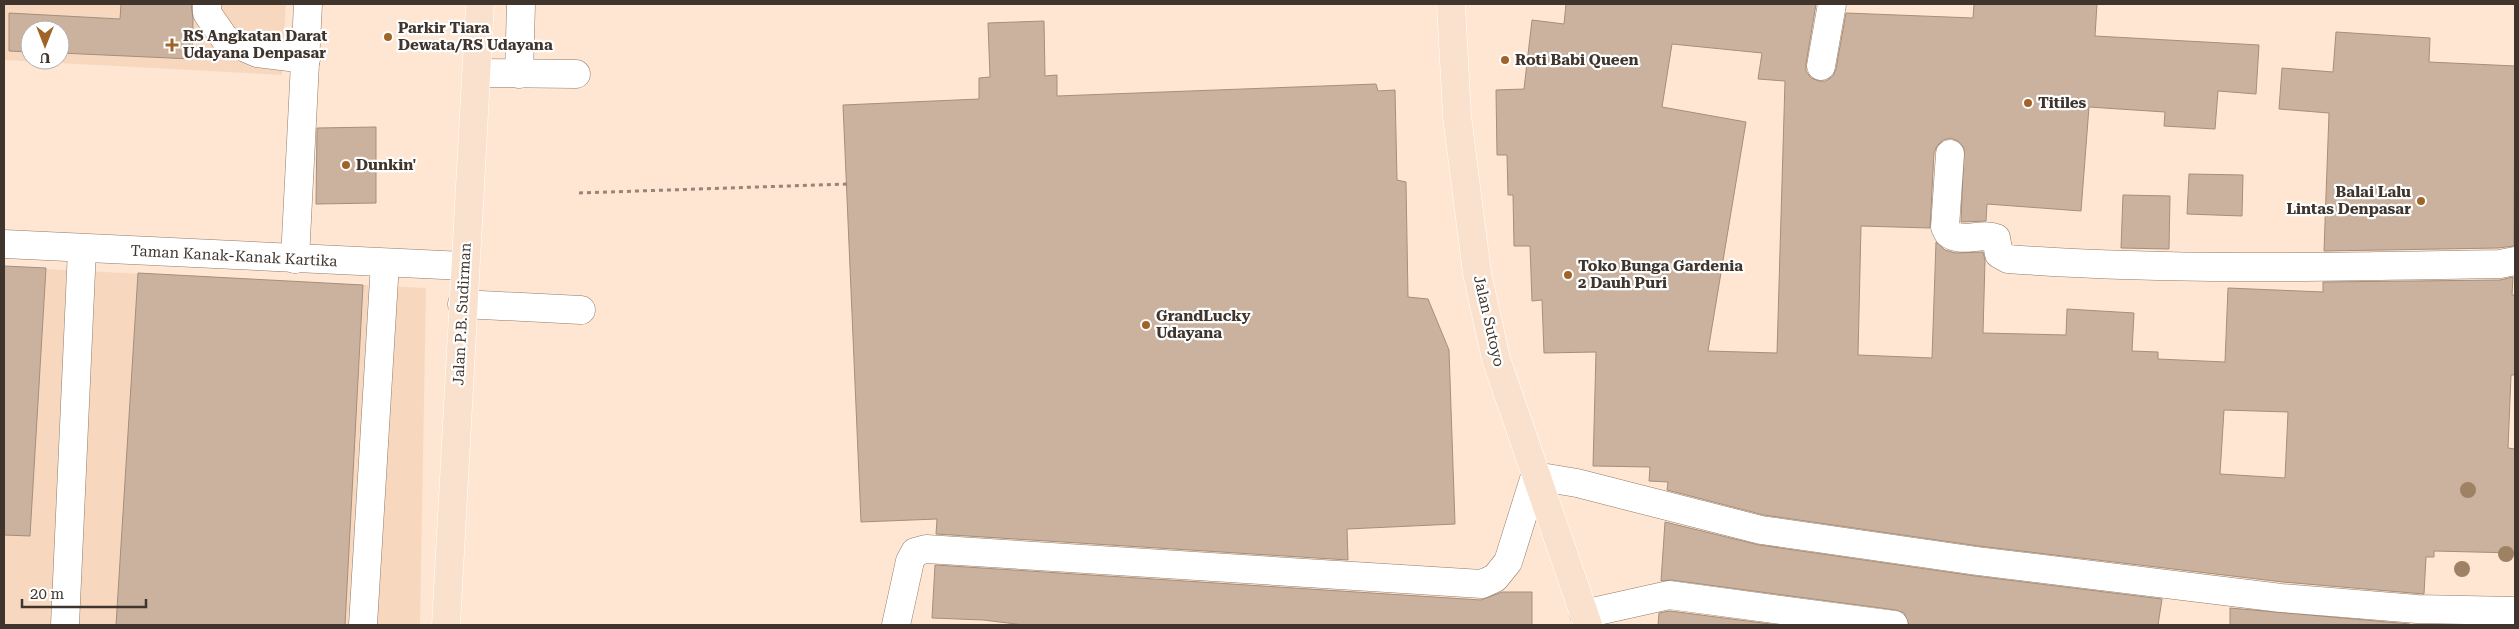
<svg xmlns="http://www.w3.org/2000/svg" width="2519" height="629" font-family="'Roboto Serif',serif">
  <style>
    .built { fill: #f7d8bf; fill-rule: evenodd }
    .building { fill: #cab29f; stroke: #a58e7b; fill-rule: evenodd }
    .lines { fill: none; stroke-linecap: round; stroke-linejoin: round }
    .minor-casing { stroke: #917b69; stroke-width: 29 }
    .major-casing { stroke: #fff; stroke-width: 29 }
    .path { stroke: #968578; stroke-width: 3; stroke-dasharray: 4 4; stroke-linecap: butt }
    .minor { stroke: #fff; stroke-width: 28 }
    .major { stroke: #fae1cd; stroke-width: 28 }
    .tree { fill: #9f8163 }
    .poi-dot { fill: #a16428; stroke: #fff; stroke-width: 2 }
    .labels { text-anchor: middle; stroke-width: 4.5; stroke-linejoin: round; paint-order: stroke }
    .poi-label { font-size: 15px; font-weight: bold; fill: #3f352d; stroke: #fff; text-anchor: start }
    .street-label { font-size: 15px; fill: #3f352d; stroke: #fff }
  </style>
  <rect width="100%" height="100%" fill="#fee6d2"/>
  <g class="built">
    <path d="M4,4H286L282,75L4,60ZM30,30H60V60H30Z"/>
    <polygon points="4,267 426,288 420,625 4,625"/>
  </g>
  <g class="building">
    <polygon points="121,4 191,4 193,19 192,59 60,53 60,30 30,30 30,52 9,51 9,13 120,19"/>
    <path d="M1566,4H1816L1806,64V71L1811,78L1819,81H1826L1833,76L1836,69L1846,13L1973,18L1974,4H2097L2095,36L2259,45L2256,94L2218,91L2215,129L2164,126L2165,112L2089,107L2081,211L1987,204L1986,221L1961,222L1964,148L1958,141L1951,138L1943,140L1937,146L1934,153L1930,228L1861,226L1858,355L1932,358L1936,242L1945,250L1955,253L1983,252L1985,260L1983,333L2066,335L2067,309L2134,313L2132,351L2158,352V359L2225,362L2228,288L2323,292V282L2500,280L2513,277L2512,295H2515V375H2511L2508,448L2515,449V553L2434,551V557H2426L2424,594L2283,582L1979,546L1764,515L1667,490L1668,482L1649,481L1650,467L1593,466L1596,352L1544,353L1542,300L1532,301L1530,246H1514L1513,195H1508L1507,155H1497L1496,90L1524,89L1532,20L1564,24ZM1672,44L1762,53L1758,79L1785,81L1777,353L1708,351L1746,122L1662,107ZM2224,410L2288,412L2285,478L2220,474Z"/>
    <polygon points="1044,21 1045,76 1057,75 1057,96 1376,84 1378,91 1395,90 1397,180 1406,182 1408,297 1428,299 1449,350 1455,524 1347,529 1348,560 936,534 937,519 861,522 843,105 979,99 979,78 990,77 988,23"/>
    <polygon points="2336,32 2430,38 2429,62 2515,66 2514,246 2498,248 2324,251 2329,113 2279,109 2282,68 2333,72"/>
    <polygon points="376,127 376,203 316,204 317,128"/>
    <polygon points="2189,174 2243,175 2242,216 2187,214"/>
    <polygon points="2123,195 2170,196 2169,249 2121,248"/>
    <polygon points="4,266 46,268 30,536 4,535"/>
    <polygon points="138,273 363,285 345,625 116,625"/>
    <polygon points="1665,522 1759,545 1975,576 2162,599 2158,625 1909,625 1904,613 1896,610 1671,580 1661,581"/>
    <polygon points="935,565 1481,600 1502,592 1532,592 1532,625 1024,625 983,620 932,618"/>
    <polygon points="2230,608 2410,624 2410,625 2230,625"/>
    <polygon points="1670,611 1778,625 1658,625 1659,613"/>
  </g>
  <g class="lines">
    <g class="minor-casing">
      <g id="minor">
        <polyline points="207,4 207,13 225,39 257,53 306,59"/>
        <polyline points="1821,66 1832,4"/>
        <polyline points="477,73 576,74"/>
        <polyline points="519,74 521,4"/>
        <path d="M1950,154L1945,227L1948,233C1961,244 1981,232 1996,238L1999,254L2008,259C2172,271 2336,267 2500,264L2515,261"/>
        <polyline points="4,244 464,266"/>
        <polyline points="295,259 308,4"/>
        <polyline points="462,304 581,310"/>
        <polyline points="1584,614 1669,595 1894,625"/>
        <polyline points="65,625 82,249"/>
        <polyline points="363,625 385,263"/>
        <polyline points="896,625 910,561 915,552 926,549 1482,584 1495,578 1508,562 1535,476 1577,483 1761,530 1977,561 2281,598 2417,609 2515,611"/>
      </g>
    </g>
    <g class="major-casing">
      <g id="major">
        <polyline points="1451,4 1457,116 1477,273 1496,359 1588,625"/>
        <polyline points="446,625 480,4"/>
      </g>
    </g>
    <polyline class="path" points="579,193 847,184"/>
    <use href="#minor" class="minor"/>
    <use href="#major" class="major"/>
  </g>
  <g class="tree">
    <circle cx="2468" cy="490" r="8"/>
    <circle cx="2506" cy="554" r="8"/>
    <circle cx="2462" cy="569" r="8"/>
  </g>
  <g class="poi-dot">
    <circle cx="388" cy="37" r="5"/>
    <path d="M169.5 37.5h5v5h5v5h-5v5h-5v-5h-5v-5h5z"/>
    <circle cx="1505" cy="60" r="5"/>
    <circle cx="2028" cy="103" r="5"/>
    <circle cx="346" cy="165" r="5"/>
    <circle cx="2421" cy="201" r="5"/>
    <circle cx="1568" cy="275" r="5"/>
    <circle cx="1146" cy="325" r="5"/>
  </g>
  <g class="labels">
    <g class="poi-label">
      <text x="398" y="33">Parkir Tiara<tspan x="398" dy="17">Dewata/RS Udayana</tspan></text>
      <text x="183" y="41">RS Angkatan Darat<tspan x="183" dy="17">Udayana Denpasar</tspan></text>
      <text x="1515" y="65">Roti Babi Queen</text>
      <text x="2038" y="108">Titiles</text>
      <text x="356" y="170">Dunkin'</text>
      <text x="2411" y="197" text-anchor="end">Balai Lalu<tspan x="2411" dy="17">Lintas Denpasar</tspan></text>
      <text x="1578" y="271">Toko Bunga Gardenia<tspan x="1578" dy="17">2 Dauh Puri</tspan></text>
      <text x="1156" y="321">GrandLucky<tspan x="1156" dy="17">Udayana</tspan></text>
    </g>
    <g class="street-label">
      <text transform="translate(234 256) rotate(3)" y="5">Taman Kanak-Kanak Kartika</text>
      <text transform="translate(462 314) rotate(-87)" y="5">Jalan P.B. Sudirman</text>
      <text transform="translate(1489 321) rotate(77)" y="5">Jalan Sutoyo</text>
    </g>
  </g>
  <rect width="2519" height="629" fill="none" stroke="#3f352d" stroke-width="10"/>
  <g transform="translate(45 45) rotate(180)"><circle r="24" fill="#ffffff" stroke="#b2aeab"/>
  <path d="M0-4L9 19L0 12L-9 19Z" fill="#a16428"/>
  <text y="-8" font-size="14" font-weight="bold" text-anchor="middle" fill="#3f352d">U</text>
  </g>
  <path d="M22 599v8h124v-8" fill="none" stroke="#3f352d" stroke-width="2.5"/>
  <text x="30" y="599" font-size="15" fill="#3f352d" stroke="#ffffff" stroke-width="4" paint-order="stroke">20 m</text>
</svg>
